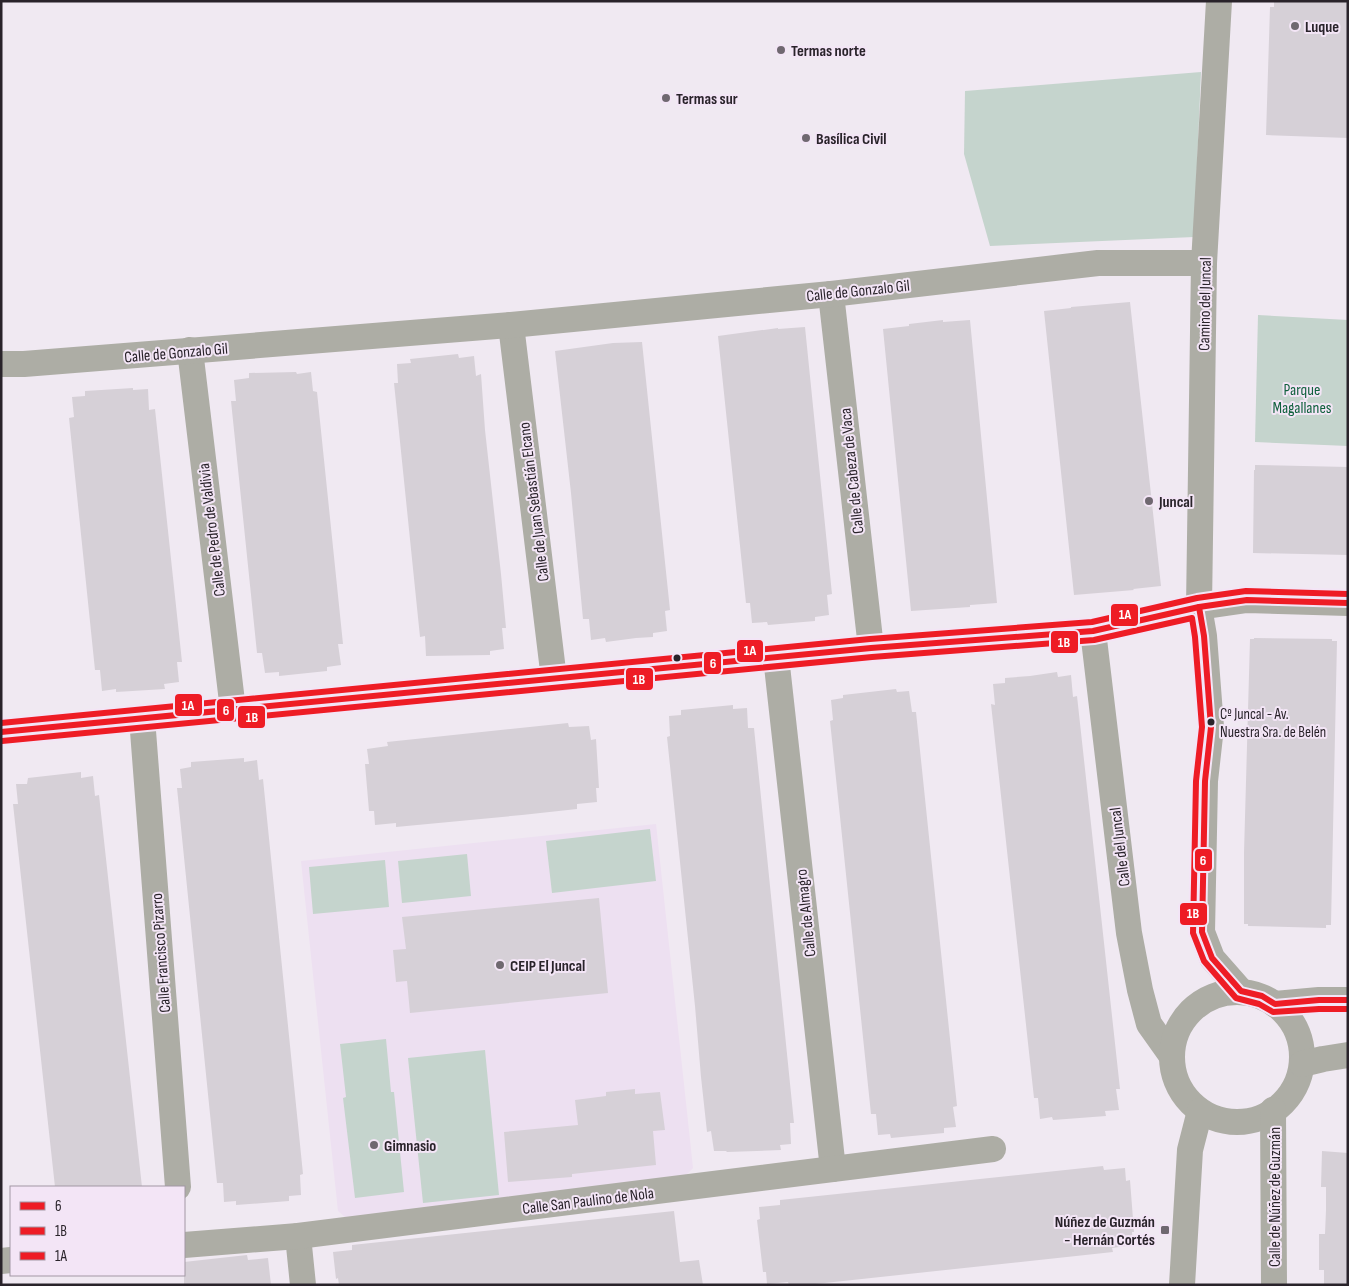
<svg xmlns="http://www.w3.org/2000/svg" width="1349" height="1286" font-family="'Sofia Sans Condensed',sans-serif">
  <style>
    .built { fill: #ede0f1 }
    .green { fill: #c5d4cd }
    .building { fill: #d6d0d7 }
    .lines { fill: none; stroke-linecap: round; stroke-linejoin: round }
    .street { stroke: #adada5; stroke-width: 26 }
    .bus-1-casing { stroke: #f3e5f6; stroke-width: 10 }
    .bus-2-casing { stroke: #f3e5f6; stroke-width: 10 }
    .bus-3-casing { stroke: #f3e5f6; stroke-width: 10 }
    .bus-1 { stroke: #ee1c25; stroke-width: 6 }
    .bus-2 { stroke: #ee1c25; stroke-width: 6 }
    .bus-3 { stroke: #ee1c25; stroke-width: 6 }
    .poi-dot { fill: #6f6870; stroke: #f3e5f6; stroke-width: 2 }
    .bus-dot { fill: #29232a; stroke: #f3e5f6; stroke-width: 2 }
    .labels { text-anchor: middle; stroke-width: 4; stroke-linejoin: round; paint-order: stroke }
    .bus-label { font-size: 15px; fill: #29232a; stroke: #f3e5f6; text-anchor: start }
    .poi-label { font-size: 16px; font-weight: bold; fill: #29232a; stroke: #f3e5f6; text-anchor: start }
    .street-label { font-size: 16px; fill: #29232a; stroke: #f3e5f6 }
    .park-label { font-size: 16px; fill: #10613d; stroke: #f3e5f6 }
    .line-badge { stroke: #f3e5f6; stroke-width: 2 }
    .badge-label { font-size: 14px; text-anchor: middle; font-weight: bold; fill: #fff }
  </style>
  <rect width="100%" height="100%" fill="#f0e9f2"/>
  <polygon class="built" points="656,824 693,1168 676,1186 346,1218 338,1211 301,861"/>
  <g class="green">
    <polygon points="1201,72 1194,237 990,246 964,154 965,91"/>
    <polygon points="1258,315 1348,320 1348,446 1255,442"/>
    <polygon points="650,829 656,881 552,893 546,841"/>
    <polygon points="467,854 471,896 402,903 398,861"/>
    <polygon points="385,860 389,907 313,914 309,867"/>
    <polygon points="386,1039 391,1092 394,1092 404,1192 355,1198 343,1098 346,1097 340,1044"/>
    <polygon points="485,1050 499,1195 423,1203 408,1058"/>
  </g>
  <g class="building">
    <polygon points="1274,1 1348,1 1348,138 1266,135 1270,7 1274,7"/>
    <polygon points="1130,302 1161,586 1133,589 1134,590 1074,595 1044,311 1071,308 1071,307"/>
    <polygon points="943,320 943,322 970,320 997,603 970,605 970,607 911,611 883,329 909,326 909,324"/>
    <polygon points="805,327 832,594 827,595 829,615 815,617 815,621 768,625 767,622 752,623 750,603 746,603 718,336 778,328 778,329"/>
    <polygon points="642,342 670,610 665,611 667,631 653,633 653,637 636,638 606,642 605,638 591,640 589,619 583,619 571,493 555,351 613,343"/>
    <polygon points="458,354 459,358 474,356 476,376 481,374 485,430 501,574 506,628 502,628 504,649 490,651 490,655 426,656 425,636 420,637 394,383 398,383 397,364 411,363 410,359"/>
    <polygon points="296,372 297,374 311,372 313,391 317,392 343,644 338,644 341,665 327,667 327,671 279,676 279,672 265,673 262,653 257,653 231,401 236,401 234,380 249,378 249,373"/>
    <polygon points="133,388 133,390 148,389 149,410 155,409 182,662 177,662 179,682 164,684 165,689 116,692 116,689 102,691 100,670 95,670 69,418 74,417 72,397 85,396 85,391"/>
    <polygon points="1255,465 1348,467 1348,555 1253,553 1254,470 1255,470"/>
    <polygon points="1254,638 1332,639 1332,641 1337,641 1331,925 1326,925 1326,928 1248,926 1248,924 1244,924 1244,853 1250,639 1254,639"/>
    <polygon points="1057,672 1058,677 1071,675 1073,697 1077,696 1120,1089 1116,1089 1119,1110 1105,1111 1106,1116 1053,1120 1052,1117 1040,1119 1038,1098 1034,1098 991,704 995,705 993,684 1005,683 1005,678 1030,676"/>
    <polygon points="896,689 897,692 909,691 912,712 916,712 957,1106 953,1107 956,1127 944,1128 944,1133 891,1138 890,1134 878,1135 876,1114 871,1114 830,721 833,720 831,700 843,698 843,695"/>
    <polygon points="733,705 733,709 747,708 748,728 754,728 794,1123 790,1123 791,1144 780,1145 781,1150 727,1152 726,1151 714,1151 711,1131 707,1132 701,1077 695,1006 667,737 670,736 669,716 681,715 681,710"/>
    <polygon points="568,723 569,727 589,726 591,740 596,739 599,788 596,788 597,802 577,804 577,809 522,815 396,827 396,823 375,825 374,811 369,811 365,764 369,764 367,749 388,746 387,742"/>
    <polygon points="244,758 244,762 257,760 259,780 263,779 303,1174 300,1175 301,1195 289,1196 289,1201 236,1205 236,1201 224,1202 223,1183 217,1183 177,788 182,788 180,769 191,767 191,762"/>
    <polygon points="81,772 81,778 93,776 95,796 99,795 142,1187 55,1187 13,804 18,804 16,784 27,784 28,778"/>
    <polygon points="599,898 608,993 410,1013 407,981 396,982 393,950 406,949 402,917"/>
    <polygon points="635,1089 635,1094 660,1092 665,1130 653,1131 656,1165 572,1174 572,1177 508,1182 504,1132 578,1125 575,1100 606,1096 606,1092"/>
    <polygon points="1322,1151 1348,1153 1348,1285 1324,1285 1324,1270 1319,1270 1319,1234 1325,1234 1326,1210 1326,1187 1321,1187"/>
    <polygon points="1103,1166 1104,1170 1125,1168 1126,1181 1130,1180 1134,1232 1132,1232 1133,1245 1112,1248 1113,1252 806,1285 789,1285 788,1282 767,1284 766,1272 763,1272 757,1220 760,1219 759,1207 780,1205 780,1200"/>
    <polygon points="674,1211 680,1262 699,1260 703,1285 339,1285 338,1278 336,1279 333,1252 352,1250 352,1245"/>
    <polygon points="247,1255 248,1260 268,1258 271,1285 184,1285 184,1262"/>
  </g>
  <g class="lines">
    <g class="street">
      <polyline points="1219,1 1204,263 1199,607 1204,636 1211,727 1205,781 1202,932 1212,958 1241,991"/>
      <polyline points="831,294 871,648"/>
      <polyline points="511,325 554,679"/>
      <polyline points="190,350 233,710"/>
      <polyline points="1,364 24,364 511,325 831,294 1098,263 1204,263"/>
      <polyline points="1093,631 1129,933 1140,990 1149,1024 1171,1055"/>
      <polyline points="776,657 833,1169"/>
      <polyline points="142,718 178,1187"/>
      <polyline points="1,732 871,648 1093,631 1199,607 1247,600 1348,603"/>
      <circle cx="1237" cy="1057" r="65"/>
      <polyline points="1275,1004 1319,1000 1348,1000"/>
      <polyline points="1302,1064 1323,1059 1348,1055"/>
      <polyline points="1273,1110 1274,1285"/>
      <polyline points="298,1236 303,1285"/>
      <polyline points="184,1245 298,1236 993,1149"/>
      <polyline points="1,1261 11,1260"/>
      <polyline points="1182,1285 1190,1150 1200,1111"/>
    </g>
    <g class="bus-1-casing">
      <g id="bus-1">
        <polyline points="1199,607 1204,636 1211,727 1205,781 1202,932 1212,958 1241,991 1262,996 1275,1004 1319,1000 1348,1000"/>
        <polyline points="1,732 871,648 1093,631 1199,607 1247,600 1348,603"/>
      </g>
    </g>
    <g class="bus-2-casing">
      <polyline id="bus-2" points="2,741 872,657 1094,640 1192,618 1195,637 1202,727 1196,781 1193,933 1204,961 1236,998 1259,1004 1273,1012 1319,1009 1348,1009"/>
    </g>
    <g class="bus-3-casing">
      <polyline id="bus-3" points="1,723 870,639 1092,622 1197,598 1246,591 1348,594"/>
    </g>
    <use href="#bus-1" class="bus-1"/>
    <use href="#bus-2" class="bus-2"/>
    <use href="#bus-3" class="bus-3"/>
  </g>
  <g class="poi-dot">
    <circle cx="1295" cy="26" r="5"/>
    <circle cx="781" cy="50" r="5"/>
    <circle cx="666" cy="98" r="5"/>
    <circle cx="806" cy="138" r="5"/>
    <circle cx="1149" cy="501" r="5"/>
    <circle cx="500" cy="965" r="5"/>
    <circle cx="374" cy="1145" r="5"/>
    <rect x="1160" y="1225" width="10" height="10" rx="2.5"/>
  </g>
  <g class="bus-dot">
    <circle cx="677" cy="658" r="4.5"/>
    <circle cx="1211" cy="722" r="4.5"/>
  </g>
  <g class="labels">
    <g class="bus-label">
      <text x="1220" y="719">Cº Juncal - Av.<tspan x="1220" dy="18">Nuestra Sra. de Belén</tspan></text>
    </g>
    <g class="poi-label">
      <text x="1305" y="32">Luque</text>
      <text x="791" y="56">Termas norte</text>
      <text x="676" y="104">Termas sur</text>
      <text x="816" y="144">Basílica Civil</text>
      <text x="1159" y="507">Juncal</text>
      <text x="510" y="971">CEIP El Juncal</text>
      <text x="384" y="1151">Gimnasio</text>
      <text x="1155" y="1227" text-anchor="end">Núñez de Guzmán<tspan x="1155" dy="18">- Hernán Cortés</tspan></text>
    </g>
    <g class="street-label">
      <text transform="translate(858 290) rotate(-6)" y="6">Calle de Gonzalo Gil</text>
      <text transform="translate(1204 304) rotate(-89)" y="6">Camino del Juncal</text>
      <text transform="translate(176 352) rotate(-5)" y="6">Calle de Gonzalo Gil</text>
      <text transform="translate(851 471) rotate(-96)" y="6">Calle de Cabeza de Vaca</text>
      <text transform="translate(533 502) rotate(-97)" y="6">Calle de Juan Sebastián Elcano</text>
      <text transform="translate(211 530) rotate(-97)" y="6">Calle de Pedro de Valdivia</text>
      <text transform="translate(1119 847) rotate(-97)" y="6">Calle del Juncal</text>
      <text transform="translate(805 913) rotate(-96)" y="6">Calle de Almagro</text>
      <text transform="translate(160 953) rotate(-94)" y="6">Calle Francisco Pizarro</text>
      <text transform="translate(1274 1197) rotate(-90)" y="6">Calle de Núñez de Guzmán</text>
      <text transform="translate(588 1200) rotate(-7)" y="6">Calle San Paulino de Nola</text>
    </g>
    <g class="park-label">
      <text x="1302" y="395">Parque<tspan x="1302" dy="18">Magallanes</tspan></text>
    </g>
  </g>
  <g class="line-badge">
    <rect x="1110" y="603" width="29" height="24" rx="5" fill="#ee1c25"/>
    <rect x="1050" y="630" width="29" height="24" rx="5" fill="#ee1c25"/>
    <rect x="736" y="639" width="28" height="24" rx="5" fill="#ee1c25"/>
    <rect x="703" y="651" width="19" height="24" rx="5" fill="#ee1c25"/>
    <rect x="625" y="667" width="29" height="24" rx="5" fill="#ee1c25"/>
    <rect x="174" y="693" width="29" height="24" rx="5" fill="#ee1c25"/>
    <rect x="216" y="698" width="19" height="24" rx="5" fill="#ee1c25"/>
    <rect x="237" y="705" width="29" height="24" rx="5" fill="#ee1c25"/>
    <rect x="1194" y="848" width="19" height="24" rx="5" fill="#ee1c25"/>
    <rect x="1179" y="902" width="29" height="24" rx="5" fill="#ee1c25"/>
  </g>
  <g class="badge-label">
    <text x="1125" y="619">1A</text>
    <text x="1064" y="647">1B</text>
    <text x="750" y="655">1A</text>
    <text x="713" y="668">6</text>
    <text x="639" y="684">1B</text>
    <text x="188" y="710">1A</text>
    <text x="226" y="715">6</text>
    <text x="252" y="722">1B</text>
    <text x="1203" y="865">6</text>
    <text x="1193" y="918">1B</text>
  </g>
  <rect width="1349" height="1286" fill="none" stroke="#29232a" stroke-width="5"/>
  <rect x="10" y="1186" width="175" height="90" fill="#f3e5f6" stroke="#a297a4"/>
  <rect x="20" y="1202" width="25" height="8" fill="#ee1c25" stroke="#a297a4"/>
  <text x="55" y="1211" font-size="15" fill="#29232a">6</text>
  <rect x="20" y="1227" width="25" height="8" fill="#ee1c25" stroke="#a297a4"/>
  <text x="55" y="1236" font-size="15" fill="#29232a">1B</text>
  <rect x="20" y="1252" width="25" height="8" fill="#ee1c25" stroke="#a297a4"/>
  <text x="55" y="1261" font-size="15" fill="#29232a">1A</text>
</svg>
